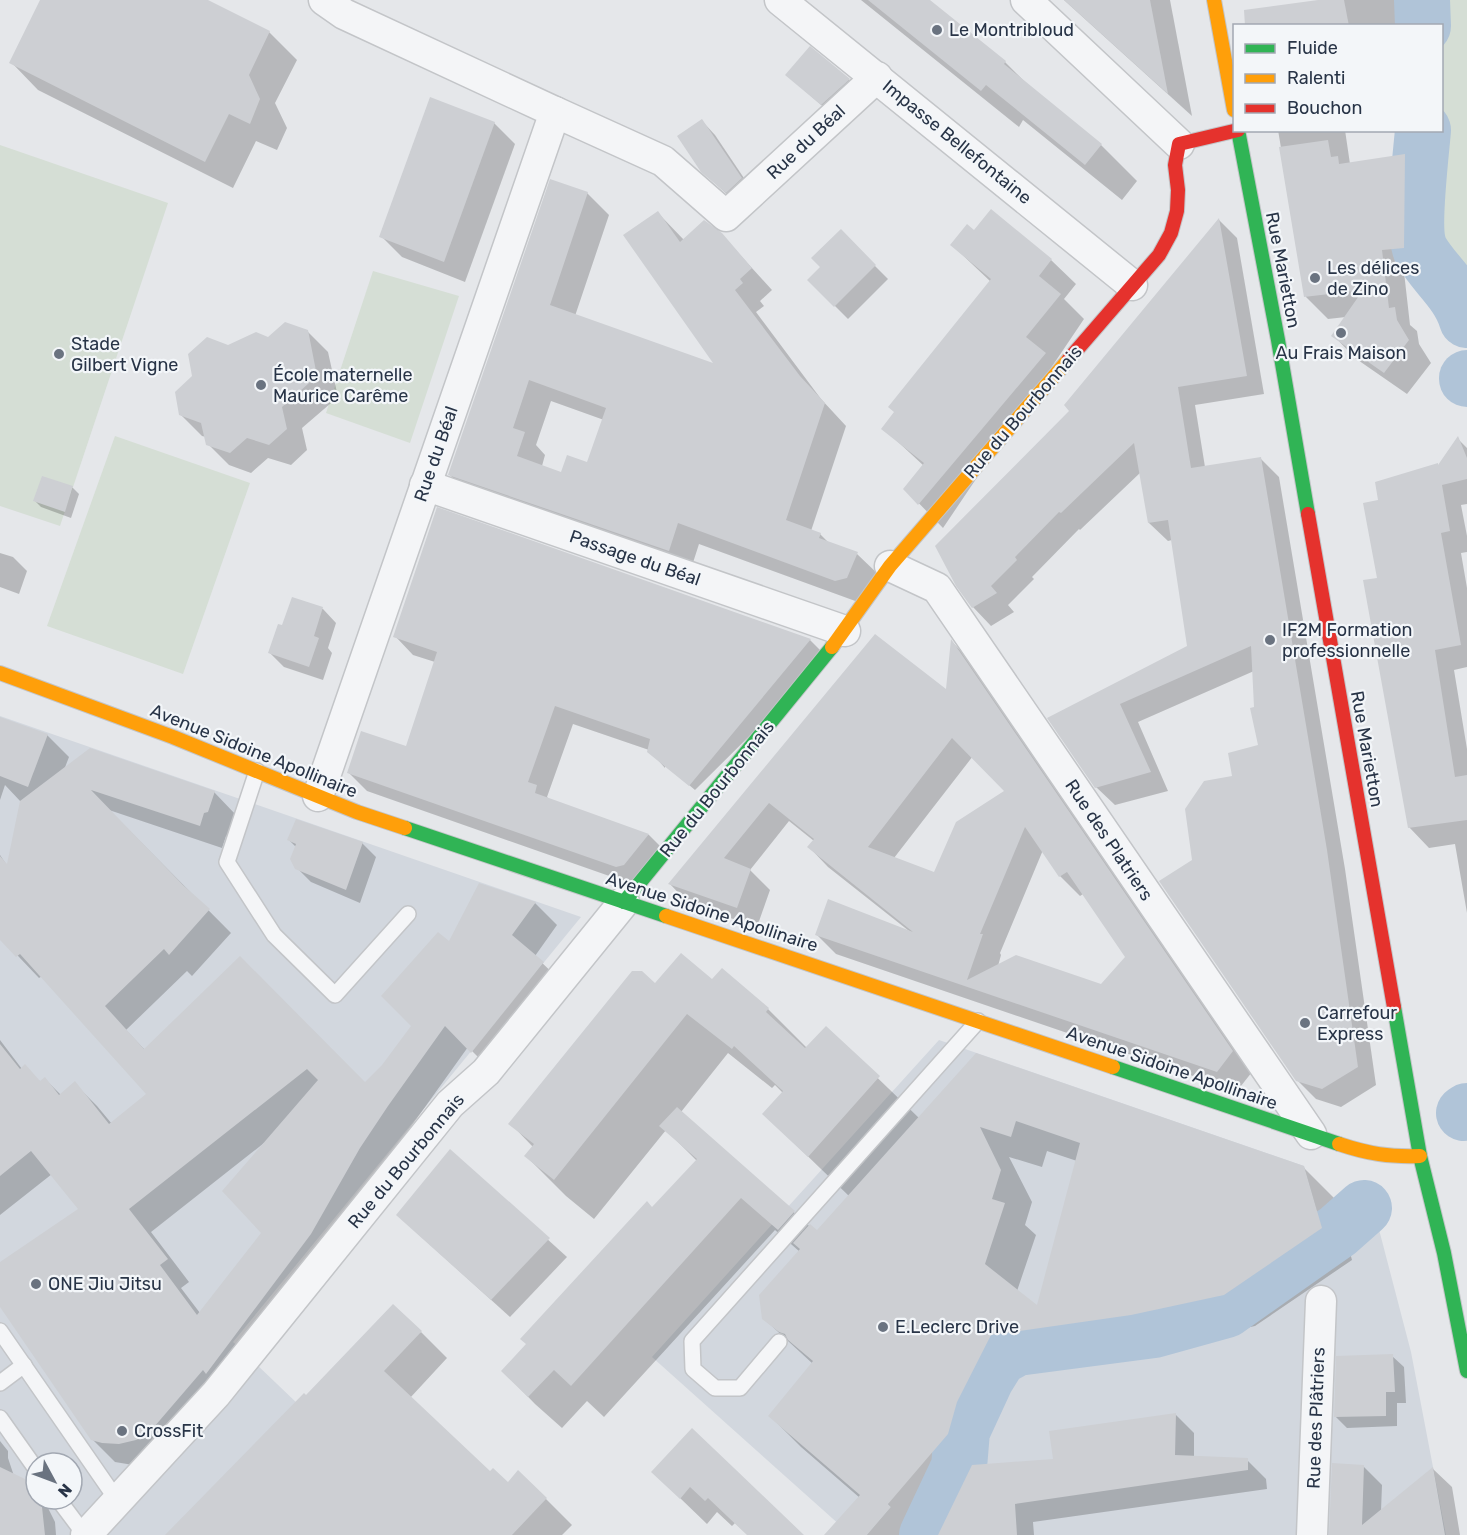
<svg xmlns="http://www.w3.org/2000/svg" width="1467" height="1535" font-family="Rubik,sans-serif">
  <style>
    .built { fill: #d2d7de; fill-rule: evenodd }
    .green { fill: #d5ded5 }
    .shadow { fill: #0003; fill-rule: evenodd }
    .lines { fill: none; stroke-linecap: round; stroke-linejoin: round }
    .river { stroke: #b0c4d8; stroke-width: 56 }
    .building { fill: #cdcfd3; fill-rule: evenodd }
    .lane-casing { stroke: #c3c5c8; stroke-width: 18 }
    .street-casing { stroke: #c3c5c8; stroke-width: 33 }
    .fast-casing { stroke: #c3c5c8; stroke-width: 16 }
    .slow-casing { stroke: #c3c5c8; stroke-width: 16 }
    .jam-casing { stroke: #c3c5c8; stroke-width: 16 }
    .lane { stroke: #f4f5f7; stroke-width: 15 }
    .street { stroke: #f4f5f7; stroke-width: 30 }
    .fast { stroke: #30b455; stroke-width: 14 }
    .slow { stroke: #ff9f0a; stroke-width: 14 }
    .jam { stroke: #e5322d; stroke-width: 14 }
    .poi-dot { fill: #6a7380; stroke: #f3f6f9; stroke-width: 2 }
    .labels { text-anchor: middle; stroke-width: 4.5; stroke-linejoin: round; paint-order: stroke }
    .poi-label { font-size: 18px; fill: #283447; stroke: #f3f6f9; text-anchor: start }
    .street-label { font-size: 18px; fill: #283447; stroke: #f3f6f9 }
  </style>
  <rect width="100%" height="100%" fill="#e5e7ea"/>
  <g class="built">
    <path d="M0,716L581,917L233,1342L435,1535H0ZM36,1463H72V1499H36Z"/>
    <polygon points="939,1040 1304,1166 1322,1228 1224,1295 1181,1308 991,1334 957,1402 948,1434 888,1503 891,1507 867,1535 851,1535 652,1357"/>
    <polygon points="1376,1218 1411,1352 1446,1535 938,1535 1024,1356 1186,1335 1236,1320 1305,1275 1310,1278"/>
  </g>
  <g class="green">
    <polygon points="1437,0 1467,0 1467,288 1445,258 1430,219 1433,131 1442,130 1442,26 1438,25"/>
    <polygon points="0,145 168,203 60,526 0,506"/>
    <polygon points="373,271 459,296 410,443 326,413"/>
    <polygon points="115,436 250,483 183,674 47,626"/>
  </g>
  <g class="shadow">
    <polygon points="41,0 205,0 269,32 297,60 275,103 287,128 277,150 256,141 233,188 38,90 11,62"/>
    <polygon points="861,0 928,0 1005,62 1032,89 1101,145 1137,181 1122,200 1023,120 1019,127"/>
    <polygon points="1064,0 1170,0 1192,116"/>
    <polygon points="1329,0 1425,0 1426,26 1263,26"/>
    <polygon points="787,75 849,80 862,93 836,118"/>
    <polygon points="702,121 715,135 754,193 740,206 717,185"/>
    <polygon points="494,123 515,144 465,282 402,257 381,236"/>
    <polygon points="1278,130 1345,130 1350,164 1405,155 1427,178 1426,270 1404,272 1410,325 1417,331 1419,344 1431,363 1407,394 1355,358 1333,335 1346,317 1328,319 1306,297"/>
    <path d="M587,193L609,215L575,316L717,366L658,213L684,240L721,234L772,290L760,301L764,306L756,312L821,399L846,426L811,531L820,534L829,543L857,554L879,575L858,602L699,544L690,572L471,496L449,474ZM551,401L604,420L588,464L562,474L542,466L545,455L536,445Z"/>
    <polygon points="1219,220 1237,238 1264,394 1195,405 1205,467 1260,458 1279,477 1345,869 1376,1085 1341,1107 1316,1099 1297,1080 1194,860 1234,777 1260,747 1254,671 1138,722 1168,791 1115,805 1096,787 1049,719 1189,647 1172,540 1168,541 1149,523 1141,472 1080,530 1079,529 1032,577 1034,579 1008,605 1014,612 991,626 973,607 1071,411"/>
    <polygon points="841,232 888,279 848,319 809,280 822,267"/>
    <polygon points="952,245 1051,260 1076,284 1064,299 1084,319 943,528 905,489 924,466 883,428 991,282"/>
    <polygon points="307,331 328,352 338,397 302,428 307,450 291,465 268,458 251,473 229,465 208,444 206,437 202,436 181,415 228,347"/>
    <polygon points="1458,439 1467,448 1467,504 1461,505 1467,536 1467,552 1461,553 1467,588 1467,667 1454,670 1467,749 1467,913 1455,844 1429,848 1409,827 1379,579 1380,501 1439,466"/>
    <polygon points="43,478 73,488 79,494 71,518 41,507 35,501"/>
    <polygon points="0,553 13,557 27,571 19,594 0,587"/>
    <polygon points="293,599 323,609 336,623 328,648 332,653 323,680 284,667 270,653 283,627"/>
    <polygon points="395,636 810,640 828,658 695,790 665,765 665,768 649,750 573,724 547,797 550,800 649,835 667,853 635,885 367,791 349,773 407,748 435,662 413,655"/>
    <path d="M875,636L947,692L952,642L970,660L1252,1072L1237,1091L836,954L816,934L909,931L828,867L809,847L814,841L789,821L750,870L770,890L757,927L689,904L670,884ZM973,756L1007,791L934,874L894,858ZM1043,850L1060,876L1080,896L1083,894L1127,957L1101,986L998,966L1001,955L1000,953Z"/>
    <path d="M0,719L47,735L69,757L64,770L214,792L236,815L230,834L226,836L222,848L109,810L231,933L192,976L187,971L126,1030L145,1050L240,958L365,1084L383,1066L413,1026L450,943L535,903L557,925L535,956L565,985L495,1074L468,1047L410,1128L382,1170L333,1256L133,1465L115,1462L92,1439L0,1304V1264L80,1209L52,1174L0,1215V1040L22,1069L41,1082L45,1079L61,1095L75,1084L97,1106L112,1124L149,1094L42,976L39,978L0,937V855L8,867L21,802L5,785L0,800ZM264,1143L263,1233L200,1313L181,1288L189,1282L151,1232Z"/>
    <polygon points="289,840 362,843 376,857 360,903 311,882 297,868 296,847"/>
    <path d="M722,970L768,1009L807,1048L826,1028L919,1118L976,1055L1303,1167L1335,1199L1352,1260L1255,1326L1163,1346L1022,1365L988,1433L978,1466L1054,1461L1175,1414L1194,1433V1457L1247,1460L1266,1479L1267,1489L1033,1522L1034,1535H940L963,1483L919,1535H852L860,1498L801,1447L770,1416L813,1364L763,1318L800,1252L775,1230L604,1417L587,1401L562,1428L535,1404L503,1371L697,1161L666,1130L594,1219L566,1196L526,1156L533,1147L510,1123L655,985L712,981ZM728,1053L772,1088L775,1085L783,1093L764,1114L849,1196L817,1233L681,1112ZM1047,1151L1077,1161L1038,1308L1017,1291L1036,1235L1025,1225L1032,1202L1009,1157L1042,1167Z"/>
    <polygon points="450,1151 567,1257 510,1317 416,1232"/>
    <polygon points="421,1332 447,1358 410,1398 490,1473 508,1484 546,1499 572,1525 562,1535 168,1535 306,1397"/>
    <polygon points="1392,1356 1404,1367 1406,1403 1397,1403 1397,1426 1347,1428 1335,1416"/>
    <polygon points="692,1430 803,1535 748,1535 735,1523 732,1526 717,1512 707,1524 680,1498"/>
    <polygon points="0,1441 8,1451 8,1458 14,1476 24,1481 36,1493 36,1499 42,1499 46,1504 55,1522 56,1535 0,1535"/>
    <polygon points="1363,1466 1382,1485 1381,1511 1433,1469 1452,1487 1460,1535 1331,1535"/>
  </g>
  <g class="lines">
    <g class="river">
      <polyline points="1422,0 1423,26"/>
      <path d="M1423,130C1421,155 1411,232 1421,251C1435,275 1459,292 1467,320"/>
      <polyline points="1467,378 1467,379"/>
      <polyline points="1464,1113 1467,1111"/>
      <polyline points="927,1535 959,1467 962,1431 986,1379 999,1358 1017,1348 1154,1330 1226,1310 1338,1231 1364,1208"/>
    </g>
  </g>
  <g class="building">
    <polygon points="40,0 208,0 270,31 249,75 260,99 250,124 229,114 205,162 9,63"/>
    <polygon points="868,0 930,0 1006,61 1004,64 1102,144 1085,165 986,85 981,91"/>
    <polygon points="1064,0 1150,0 1168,94"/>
    <polygon points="1318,0 1344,0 1349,26 1245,26 1244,10"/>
    <polygon points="810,46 850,79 821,105 785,75"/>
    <polygon points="430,97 495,122 444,262 379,237"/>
    <polygon points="702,119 742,178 726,193 701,172 677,136"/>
    <polygon points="1328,140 1331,157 1338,156 1339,164 1405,154 1404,248 1382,250 1389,308 1395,307 1397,320 1409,340 1384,373 1331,336 1363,290 1304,297 1279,147"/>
    <path d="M550,179L588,192L550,305L713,363L623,235L658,211L680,242L704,220L722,233L752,268L740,279L743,283L735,290L800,376L825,403L786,520L821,533L819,538L858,552L847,578L835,581L678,523L669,551L448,475ZM529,380L606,408L587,462L567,455L561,472L517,456L525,432L513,428Z"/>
    <polygon points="991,209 1052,259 1039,276 1061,294 1026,337 1046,353 918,505 903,489 924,463 881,429 894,412 888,407 991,279 950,245 967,224 974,230"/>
    <polygon points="1219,218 1247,376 1178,387 1191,468 1261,457 1327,850 1358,1067 1322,1089 1296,1081 1159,881 1192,860 1185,809 1204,781 1232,776 1228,753 1258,745 1250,708 1254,707 1251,646 1120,704 1151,772 1095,788 1047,718 1187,646 1168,520 1148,523 1134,443 1061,513 1059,512 1015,557 1017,560 991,586 997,593 972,608 956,586 935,546 1069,411 1064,405"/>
    <polygon points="841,229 876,265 834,307 807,280 820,267 811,258"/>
    <polygon points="285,322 308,330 317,376 282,407 287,429 269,445 247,438 230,453 206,445 201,423 179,415 175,392 192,376 188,354 207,337 228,345 256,332 268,337"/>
    <polygon points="1458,436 1467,458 1467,479 1442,485 1450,531 1441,533 1461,645 1435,650 1455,777 1467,775 1467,820 1408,828 1363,580 1377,578 1363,503 1378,500 1375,482 1438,463 1438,465"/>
    <polygon points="42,476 73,486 65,512 33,501"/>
    <polygon points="437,507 811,639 689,786 647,752 650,739 555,706 528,782 537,785 535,793 649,834 624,865 616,867 347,773 361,731 406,746 437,652 393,637"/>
    <polygon points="292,597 323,607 314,636 319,638 309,667 268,653 278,624 282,625"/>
    <path d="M875,634L946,689L951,639L1233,1051L1217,1072L815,935L828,899L913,932L807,847L814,839L769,803L724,858L751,869L737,908L668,884ZM952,738L1004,791L956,822L934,872L868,847ZM1025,827L1059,877L1067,872L1125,957L1101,984L1016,955L967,980L983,934H980Z"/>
    <polygon points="0,717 48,734 28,787 0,776"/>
    <path d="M90,748L215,791L208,812L204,813L200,826L91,790L183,885L210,909L169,955L164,949L105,1006L144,1049L240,956L365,1082L382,1065L411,1026L381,996L438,932L449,941L479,883L536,902L512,935L544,962L471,1053L445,1026L388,1106L360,1148L311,1234L206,1374L203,1370L148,1434L136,1440L119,1444L102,1443L91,1440L0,1307V1262L78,1209L31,1151L0,1176V1044L20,1069L25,1064L40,1081L45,1077L59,1095L75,1081L109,1124L146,1094L20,954L16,957L0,940V856L7,864L20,801ZM307,1069L318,1080L222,1191L261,1233L197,1315L160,1265L168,1259L129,1209Z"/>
    <polygon points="296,819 363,842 346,890 295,869 290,859 296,844 287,840"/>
    <polygon points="681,953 712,979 722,968 769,1008 766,1012 805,1048 826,1026 880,1076 808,1157 762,1114 783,1091 734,1046 732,1049 687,1014 554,1180 524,1156 534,1144 508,1124 632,971 642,971 655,983"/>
    <path d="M976,1053L1304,1166L1322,1228L1224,1295L1131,1315L991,1335L957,1402L948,1434L888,1504L891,1507L867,1535H824L860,1495L768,1416L813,1361L788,1340L785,1334L779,1332L762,1319L759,1295L800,1249L793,1243L810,1224L817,1230ZM1016,1121L1080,1143L1037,1305L985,1264L1005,1203L992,1199L1001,1170L980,1127L1011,1137Z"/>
    <polygon points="677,1107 795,1211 778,1230 741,1198 571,1386 554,1370 528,1397 501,1371 526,1344 520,1339 647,1201 652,1207 697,1159 659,1126"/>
    <polygon points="450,1149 550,1238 491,1300 396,1215"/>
    <polygon points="393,1304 422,1331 384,1371 490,1471 493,1468 508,1482 518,1470 547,1498 512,1535 165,1535 304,1393 306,1395"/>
    <polygon points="1393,1354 1395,1392 1386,1392 1386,1416 1334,1417 1336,1356"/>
    <polygon points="1176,1413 1175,1455 1248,1458 1248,1470 1015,1504 1017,1535 938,1535 972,1465 1053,1459 1049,1431"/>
    <polygon points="692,1428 734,1468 804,1535 747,1535 708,1498 705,1501 690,1487 680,1499 651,1472"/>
    <polygon points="1332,1463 1364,1465 1362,1525 1433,1467 1445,1535 1329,1535"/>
    <polygon points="0,1467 25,1479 33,1488 36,1499 38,1499 42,1507 45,1535 0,1535"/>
  </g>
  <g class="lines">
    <g class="lane-casing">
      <g id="lane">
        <polyline points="257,771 227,862 274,935 335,995 408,914"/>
        <polyline points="0,1331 117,1500"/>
        <polyline points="779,1342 740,1388 715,1388 693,1369 692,1341 978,1021"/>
        <polyline points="0,1383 24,1365"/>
        <polyline points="0,1418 36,1469"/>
        <polyline points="58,1499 85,1535"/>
      </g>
    </g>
    <g class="street-casing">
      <g id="street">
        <polyline points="780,0 1132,285"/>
        <polyline points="1026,0 1179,144"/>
        <polyline points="555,112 663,161 726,216 877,77"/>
        <polyline points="425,485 845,631"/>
        <polyline points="890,566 937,588 1311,1134"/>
        <polyline points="318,796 555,112 344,14 324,0"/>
        <polyline points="86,1535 216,1394 450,1104 486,1072 624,902"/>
        <polyline points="1312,1535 1321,1301"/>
      </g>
    </g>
    <g class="fast-casing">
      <g id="fast">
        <polyline points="1238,130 1278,340 1308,514"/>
        <polyline points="405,828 666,916"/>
        <polyline points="624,902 832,647"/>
        <polyline points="1394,1007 1420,1156 1444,1253 1467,1371"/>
        <polyline points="1113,1067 1339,1144"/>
      </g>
    </g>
    <g class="slow-casing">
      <g id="slow">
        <polyline points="1214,0 1234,110"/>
        <polyline points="832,647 890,566 1069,359"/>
        <polyline points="0,673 173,737 357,812 405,828"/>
        <polyline points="666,916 1113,1067"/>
        <path d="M1339,1144C1369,1154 1389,1157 1420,1156"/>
      </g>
    </g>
    <g class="jam-casing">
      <g id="jam">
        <polyline points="1069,359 1159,255 1171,233 1177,211 1178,190 1175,165 1179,144 1238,130"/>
        <polyline points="1308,514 1394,1007"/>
      </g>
    </g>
    <use href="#lane" class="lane"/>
    <use href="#street" class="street"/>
    <use href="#fast" class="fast"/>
    <use href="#slow" class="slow"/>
    <use href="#jam" class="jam"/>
  </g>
  <g class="poi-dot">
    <circle cx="937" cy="30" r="6"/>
    <circle cx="1315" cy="278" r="6"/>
    <circle cx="1341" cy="333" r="6"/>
    <circle cx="59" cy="354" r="6"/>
    <circle cx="261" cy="385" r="6"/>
    <circle cx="1270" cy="640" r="6"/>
    <circle cx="1305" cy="1023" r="6"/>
    <circle cx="36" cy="1284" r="6"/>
    <circle cx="883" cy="1327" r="6"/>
    <circle cx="122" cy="1431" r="6"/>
  </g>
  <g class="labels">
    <g class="poi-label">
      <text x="949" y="36">Le Montribloud</text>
      <text x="1327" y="274">Les délices<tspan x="1327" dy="21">de Zino</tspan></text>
      <text x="71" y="350">Stade<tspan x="71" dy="21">Gilbert Vigne</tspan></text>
      <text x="1341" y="359" text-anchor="middle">Au Frais Maison</text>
      <text x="273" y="381">École maternelle<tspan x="273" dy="21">Maurice Carême</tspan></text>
      <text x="1282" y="636">IF2M Formation<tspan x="1282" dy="21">professionnelle</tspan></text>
      <text x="1317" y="1019">Carrefour<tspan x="1317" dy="21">Express</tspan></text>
      <text x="48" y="1290">ONE Jiu Jitsu</text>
      <text x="895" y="1333">E.Leclerc Drive</text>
      <text x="134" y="1437">CrossFit</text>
    </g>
    <g class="street-label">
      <text transform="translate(806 142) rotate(-43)" y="6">Rue du Béal</text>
      <text transform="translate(957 142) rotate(39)" y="6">Impasse Bellefontaine</text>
      <text transform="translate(1283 270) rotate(79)" y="6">Rue Marietton</text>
      <text transform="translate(1023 412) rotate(-49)" y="6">Rue du Bourbonnais</text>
      <text transform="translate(436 454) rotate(-71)" y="6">Rue du Béal</text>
      <text transform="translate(635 558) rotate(19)" y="6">Passage du Béal</text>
      <text transform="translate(1367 749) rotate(80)" y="6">Rue Marietton</text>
      <text transform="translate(254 751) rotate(22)" y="6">Avenue Sidoine Apollinaire</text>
      <text transform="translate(717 789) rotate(-51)" y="6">Rue du Bourbonnais</text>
      <text transform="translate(1109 840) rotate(56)" y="6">Rue des Platriers</text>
      <text transform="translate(712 912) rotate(18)" y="6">Avenue Sidoine Apollinaire</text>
      <text transform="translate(1172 1068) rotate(19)" y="6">Avenue Sidoine Apollinaire</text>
      <text transform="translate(406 1161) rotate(-50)" y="6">Rue du Bourbonnais</text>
      <text transform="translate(1316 1418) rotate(-88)" y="6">Rue des Plâtriers</text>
    </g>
  </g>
  <rect x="1233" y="24" width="210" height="108" fill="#f3f6f9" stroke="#a2a8b2" stroke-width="1.5"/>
  <rect x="1245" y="44" width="30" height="9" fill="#30b455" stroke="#a2a8b2" stroke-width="1.5"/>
  <text x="1287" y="54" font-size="18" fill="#283447">Fluide</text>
  <rect x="1245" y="74" width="30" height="9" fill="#ff9f0a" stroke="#a2a8b2" stroke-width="1.5"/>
  <text x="1287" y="84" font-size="18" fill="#283447">Ralenti</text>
  <rect x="1245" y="104" width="30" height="9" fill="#e5322d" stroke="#a2a8b2" stroke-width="1.5"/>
  <text x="1287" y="114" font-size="18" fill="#283447">Bouchon</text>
  <g transform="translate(54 1481) rotate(131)"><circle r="28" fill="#f3f6f9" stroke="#a2a8b2" stroke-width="1.5"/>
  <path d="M0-4.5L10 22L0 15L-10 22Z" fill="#6a7380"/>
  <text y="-9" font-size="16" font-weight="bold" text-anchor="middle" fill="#283447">N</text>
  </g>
</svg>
